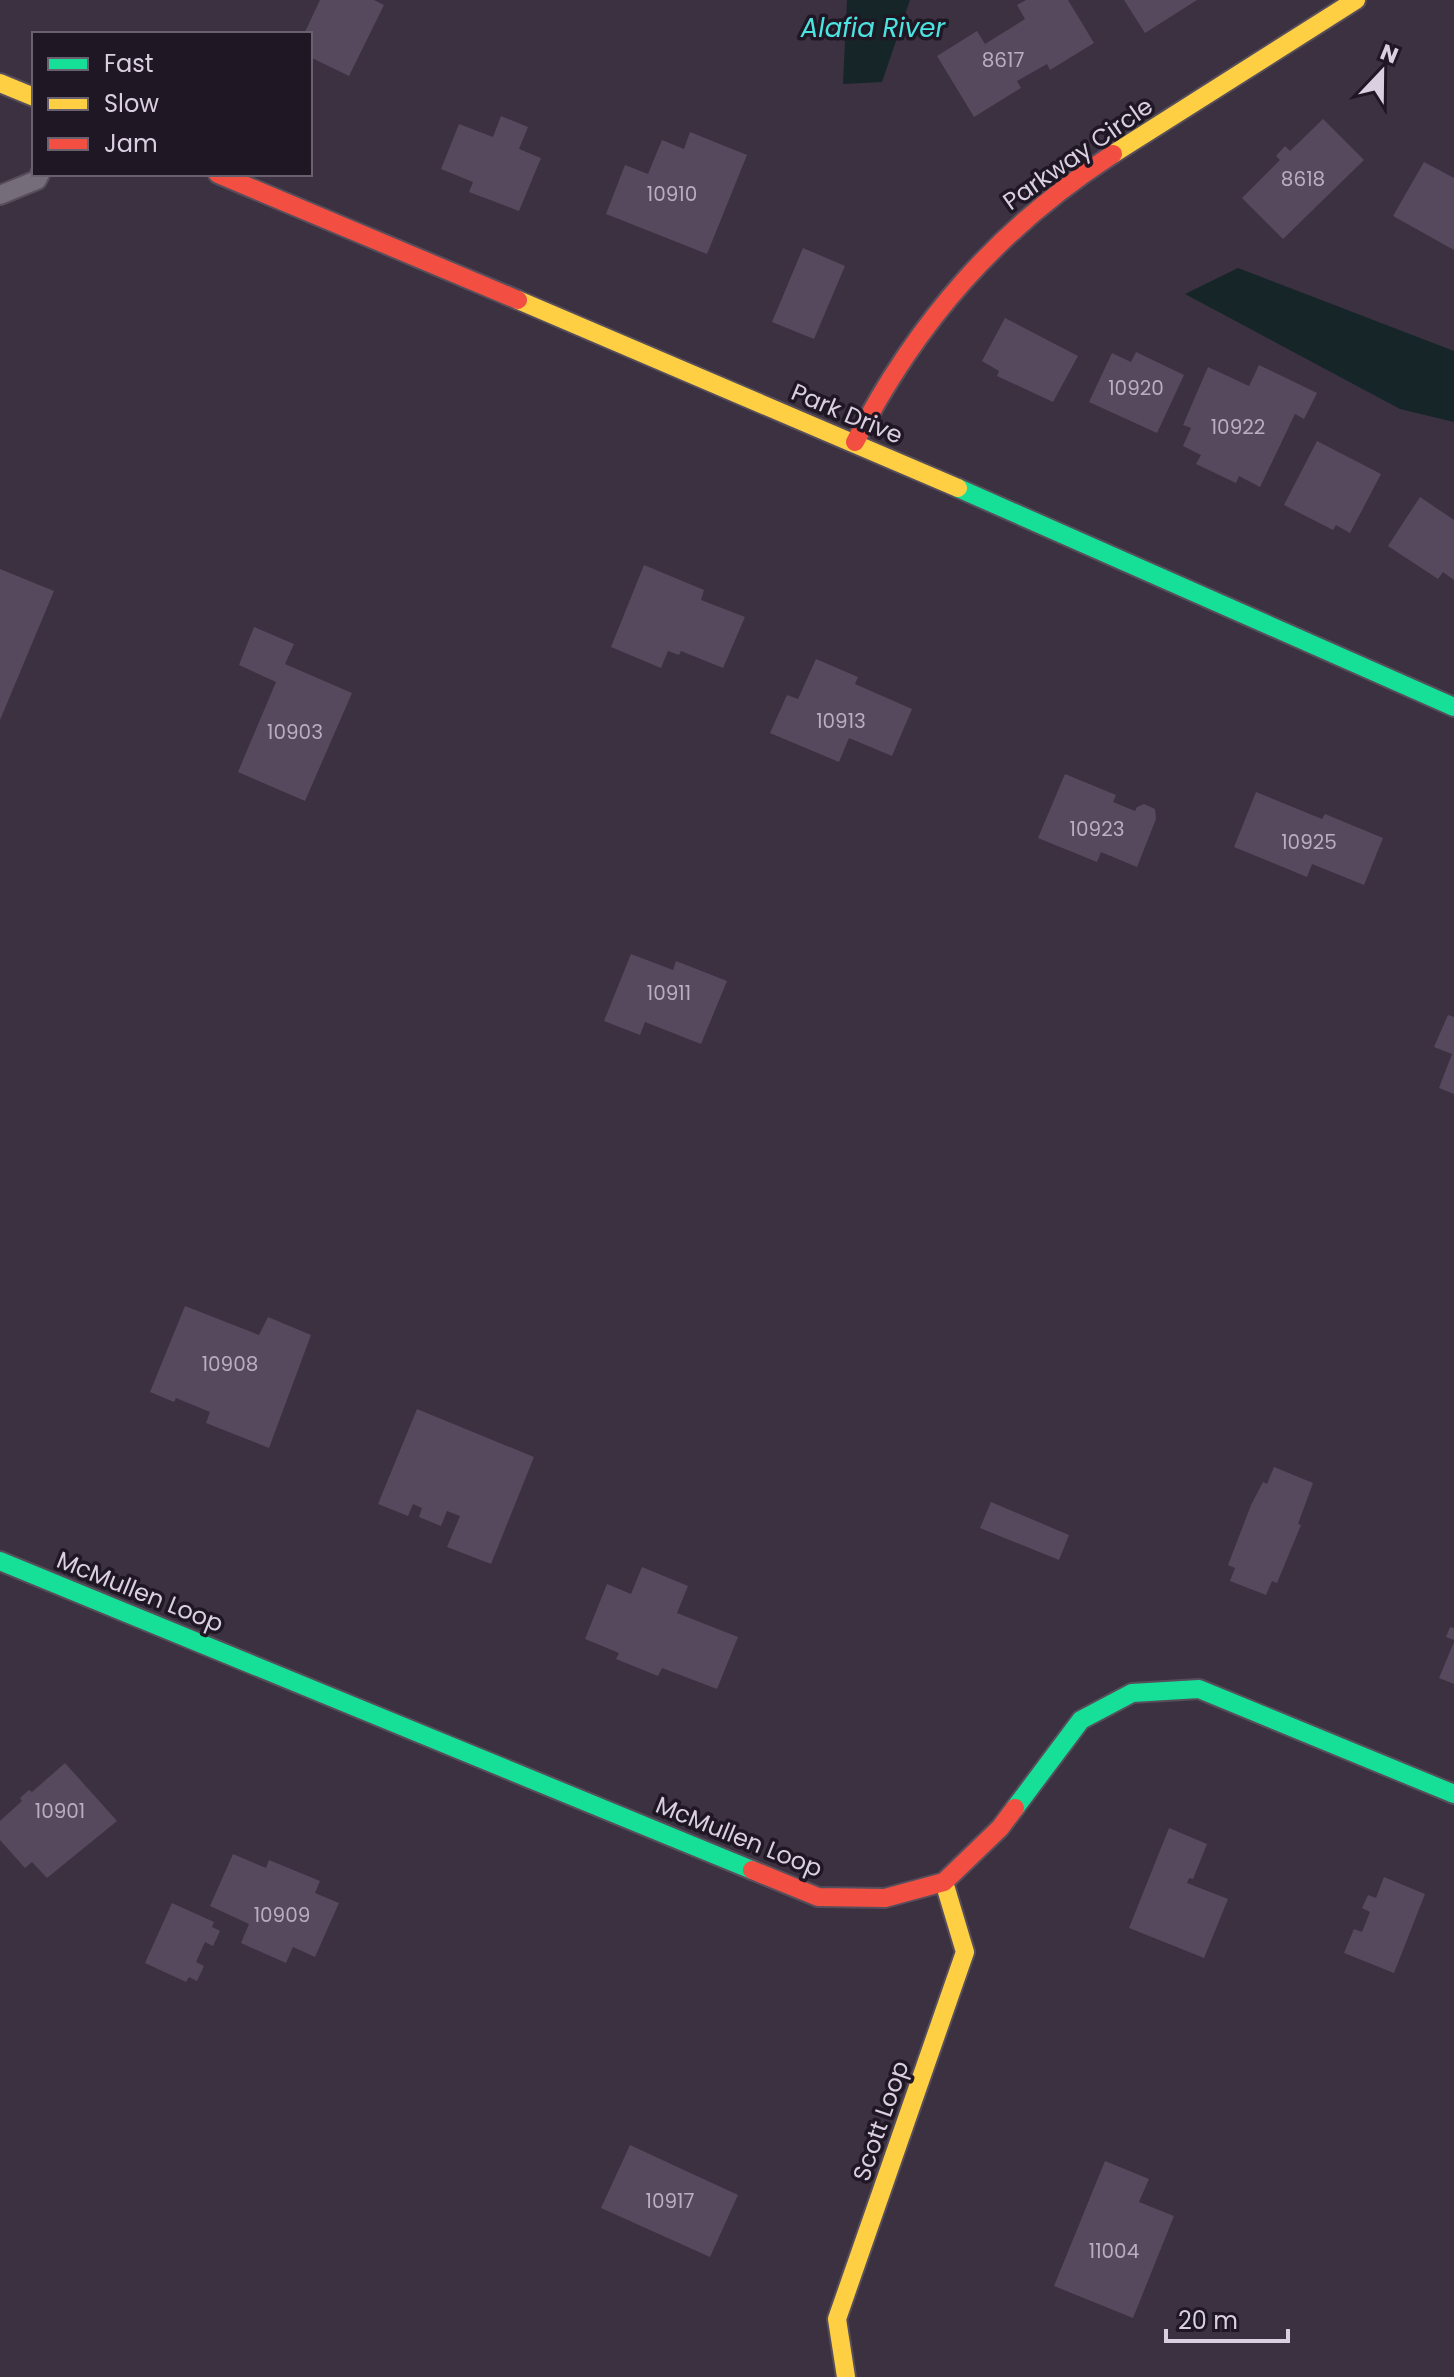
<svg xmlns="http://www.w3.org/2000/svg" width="1454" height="2377" font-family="Poppins,sans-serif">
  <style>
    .water { fill: #162628 }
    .building { fill: #56495e }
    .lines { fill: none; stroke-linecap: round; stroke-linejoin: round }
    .lane-casing { stroke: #574e5b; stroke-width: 22 }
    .fast-casing { stroke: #574e5b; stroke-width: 22 }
    .slow-casing { stroke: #574e5b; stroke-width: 22 }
    .jam-casing { stroke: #574e5b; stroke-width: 22 }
    .lane { stroke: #756d7a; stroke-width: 18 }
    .fast { stroke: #16e098; stroke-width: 18 }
    .slow { stroke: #ffcf43; stroke-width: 18 }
    .jam { stroke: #f24e42; stroke-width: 18 }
    .labels { text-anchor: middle; stroke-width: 7; stroke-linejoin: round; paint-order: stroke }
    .number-label { font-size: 20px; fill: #b9aec0 }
    .street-label { font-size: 24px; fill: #dacfe1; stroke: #1f1724 }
    .water-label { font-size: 26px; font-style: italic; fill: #4ce4e0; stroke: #1f1724 }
  </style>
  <rect width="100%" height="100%" fill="#3b3141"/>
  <g class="water">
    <polygon points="847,0 910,0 882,82 843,84"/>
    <polygon points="1238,268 1454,351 1454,422 1400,409 1185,294"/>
  </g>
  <g class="building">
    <polygon points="320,0 374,0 384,5 349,76 310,57 310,34 304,34"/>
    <polygon points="1026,0 1068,0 1094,43 1050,70 1047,64 1017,81 1021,88 974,117 937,56 977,31 985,44 1025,19 1017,5"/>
    <polygon points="1124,0 1197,0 1145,33"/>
    <polygon points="501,116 528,127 519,149 541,158 519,211 469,192 473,182 441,169 459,124 493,137"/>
    <polygon points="1323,119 1364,160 1283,239 1242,198 1280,160 1276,156 1285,146 1290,151"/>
    <polygon points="690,132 747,155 707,254 606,214 625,165 648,174 662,140 684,149"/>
    <polygon points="1424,162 1454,178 1454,250 1393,216"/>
    <polygon points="803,248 845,266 814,339 772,322"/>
    <polygon points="1005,318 1078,356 1053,402 997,376 999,371 982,361"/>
    <polygon points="1136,352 1184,375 1157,433 1089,402 1112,353 1131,362"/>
    <polygon points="1259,365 1317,393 1304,419 1295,414 1260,487 1239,476 1236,483 1196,464 1201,455 1183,446 1191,428 1183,425 1208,367 1249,386"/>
    <polygon points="1317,441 1381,474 1350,533 1336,525 1333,530 1284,505"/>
    <polygon points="1420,497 1454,520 1454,580 1443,572 1438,579 1388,546"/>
    <polygon points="644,565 704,590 701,600 745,617 723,668 681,651 679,655 668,651 661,668 611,647"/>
    <polygon points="0,569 54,591 0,720"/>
    <polygon points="254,627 294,644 285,664 352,693 305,801 238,772 276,682 239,665"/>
    <polygon points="816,659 858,677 855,684 912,709 892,756 849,738 839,762 770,733 787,695 798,699"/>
    <polygon points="1065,774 1116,795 1113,802 1135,811 1137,807 1144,804 1155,809 1156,819 1137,867 1101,852 1097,862 1038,838"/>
    <polygon points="1256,792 1322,819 1325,814 1383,838 1364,885 1312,864 1307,877 1234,847"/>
    <polygon points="631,954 673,970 676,961 727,981 701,1044 645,1022 640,1035 604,1021"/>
    <polygon points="1448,1015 1454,1017 1454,1094 1439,1088 1452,1054 1434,1047"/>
    <polygon points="185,1306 259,1335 268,1317 311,1335 269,1448 206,1423 210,1412 176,1398 174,1402 150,1392"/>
    <polygon points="417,1409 534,1457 491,1564 447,1547 460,1516 447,1511 441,1526 419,1517 422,1508 413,1504 408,1516 378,1504"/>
    <polygon points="1274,1467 1313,1483 1298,1524 1301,1525 1277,1583 1272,1581 1266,1595 1230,1581 1235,1568 1228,1565 1251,1505 1263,1482 1267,1484"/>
    <polygon points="991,1502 1069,1535 1059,1560 980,1528"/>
    <polygon points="642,1567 688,1586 677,1613 738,1637 717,1689 662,1668 658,1676 616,1659 619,1653 585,1639 607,1584 631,1594"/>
    <polygon points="1450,1627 1454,1628 1454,1640 1446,1637"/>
    <polygon points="1454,1642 1454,1684 1439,1678"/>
    <polygon points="65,1763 117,1821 47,1878 32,1862 25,1868 0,1840 0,1821 22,1801 20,1798 29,1790 32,1792"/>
    <polygon points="1169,1828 1207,1844 1193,1879 1189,1878 1187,1883 1228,1899 1204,1958 1129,1928"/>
    <polygon points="233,1854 266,1868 269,1860 320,1881 315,1893 339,1903 315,1957 293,1947 286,1963 241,1943 249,1924 210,1906"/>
    <polygon points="1384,1877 1425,1894 1394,1973 1344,1953 1354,1929 1362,1932 1370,1912 1362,1908 1368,1895 1376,1898"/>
    <polygon points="172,1903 214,1922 212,1927 220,1931 213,1946 205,1942 196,1962 204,1966 197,1981 189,1977 186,1982 145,1963"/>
    <polygon points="630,2145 738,2195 710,2257 601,2208"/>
    <polygon points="1105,2161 1149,2179 1139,2202 1174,2216 1133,2318 1054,2286"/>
  </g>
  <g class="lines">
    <g class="lane-casing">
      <polyline id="lane" points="0,195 37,180 40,174"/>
    </g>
    <g class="fast-casing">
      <g id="fast">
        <polyline points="958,488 1454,707"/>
        <polyline points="0,1561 752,1870"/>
        <polyline points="1015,1808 1081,1720 1132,1693 1199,1689 1454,1794"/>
      </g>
    </g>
    <g class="slow-casing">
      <g id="slow">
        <polyline points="0,83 34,97"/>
        <polyline points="1113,154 1356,0"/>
        <polyline points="518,300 958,488"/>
        <polyline points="846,2377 837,2319 965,1952 944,1882"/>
      </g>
    </g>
    <g class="jam-casing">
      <g id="jam">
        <polyline points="218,174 518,300"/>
        <path d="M855,442C917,321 999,228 1113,154"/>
        <polyline points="752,1870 818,1897 885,1898 944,1882 1000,1828 1015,1808"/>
      </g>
    </g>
    <use href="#lane" class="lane"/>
    <use href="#fast" class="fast"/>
    <use href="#slow" class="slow"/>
    <use href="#jam" class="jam"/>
  </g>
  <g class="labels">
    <g class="number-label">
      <text x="1003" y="67">8617</text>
      <text x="1303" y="186">8618</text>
      <text x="672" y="201">10910</text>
      <text x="1136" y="395">10920</text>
      <text x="1238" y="434">10922</text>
      <text x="841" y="728">10913</text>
      <text x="295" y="739">10903</text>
      <text x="1097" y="836">10923</text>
      <text x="1309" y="849">10925</text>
      <text x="669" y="1000">10911</text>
      <text x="230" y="1371">10908</text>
      <text x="60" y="1818">10901</text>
      <text x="282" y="1922">10909</text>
      <text x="670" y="2208">10917</text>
      <text x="1114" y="2258">11004</text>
    </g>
    <g class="street-label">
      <text transform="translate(1078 154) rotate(-35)" y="8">Parkway Circle</text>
      <text transform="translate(847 414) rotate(23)" y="8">Park Drive</text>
      <text transform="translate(140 1592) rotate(22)" y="8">McMullen Loop</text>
      <text transform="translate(739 1837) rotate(22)" y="8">McMullen Loop</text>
      <text transform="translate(881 2121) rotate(-71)" y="8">Scott Loop</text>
    </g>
    <g class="water-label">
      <text x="873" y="37">Alafia River</text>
    </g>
  </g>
  <rect x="32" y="32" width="280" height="144" fill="#1f1724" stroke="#6a6170" stroke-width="2"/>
  <rect x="48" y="58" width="40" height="12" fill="#16e098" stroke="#6a6170" stroke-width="2"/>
  <text x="104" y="72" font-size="24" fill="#dacfe1">Fast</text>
  <rect x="48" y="98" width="40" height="12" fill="#ffcf43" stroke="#6a6170" stroke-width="2"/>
  <text x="104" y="112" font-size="24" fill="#dacfe1">Slow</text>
  <rect x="48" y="138" width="40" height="12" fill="#f24e42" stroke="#6a6170" stroke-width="2"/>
  <text x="104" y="152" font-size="24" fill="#dacfe1">Jam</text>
  <g transform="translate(1382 72) rotate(22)" stroke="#1f1724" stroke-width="6" paint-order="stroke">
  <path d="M0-6L14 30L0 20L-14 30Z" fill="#dacfe1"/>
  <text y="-12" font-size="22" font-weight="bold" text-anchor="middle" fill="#dacfe1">N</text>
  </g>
  <path d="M1166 2329v12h122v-12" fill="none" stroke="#dacfe1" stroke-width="4"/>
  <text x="1178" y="2329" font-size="24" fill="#dacfe1" stroke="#1f1724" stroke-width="6" paint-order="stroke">20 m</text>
</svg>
